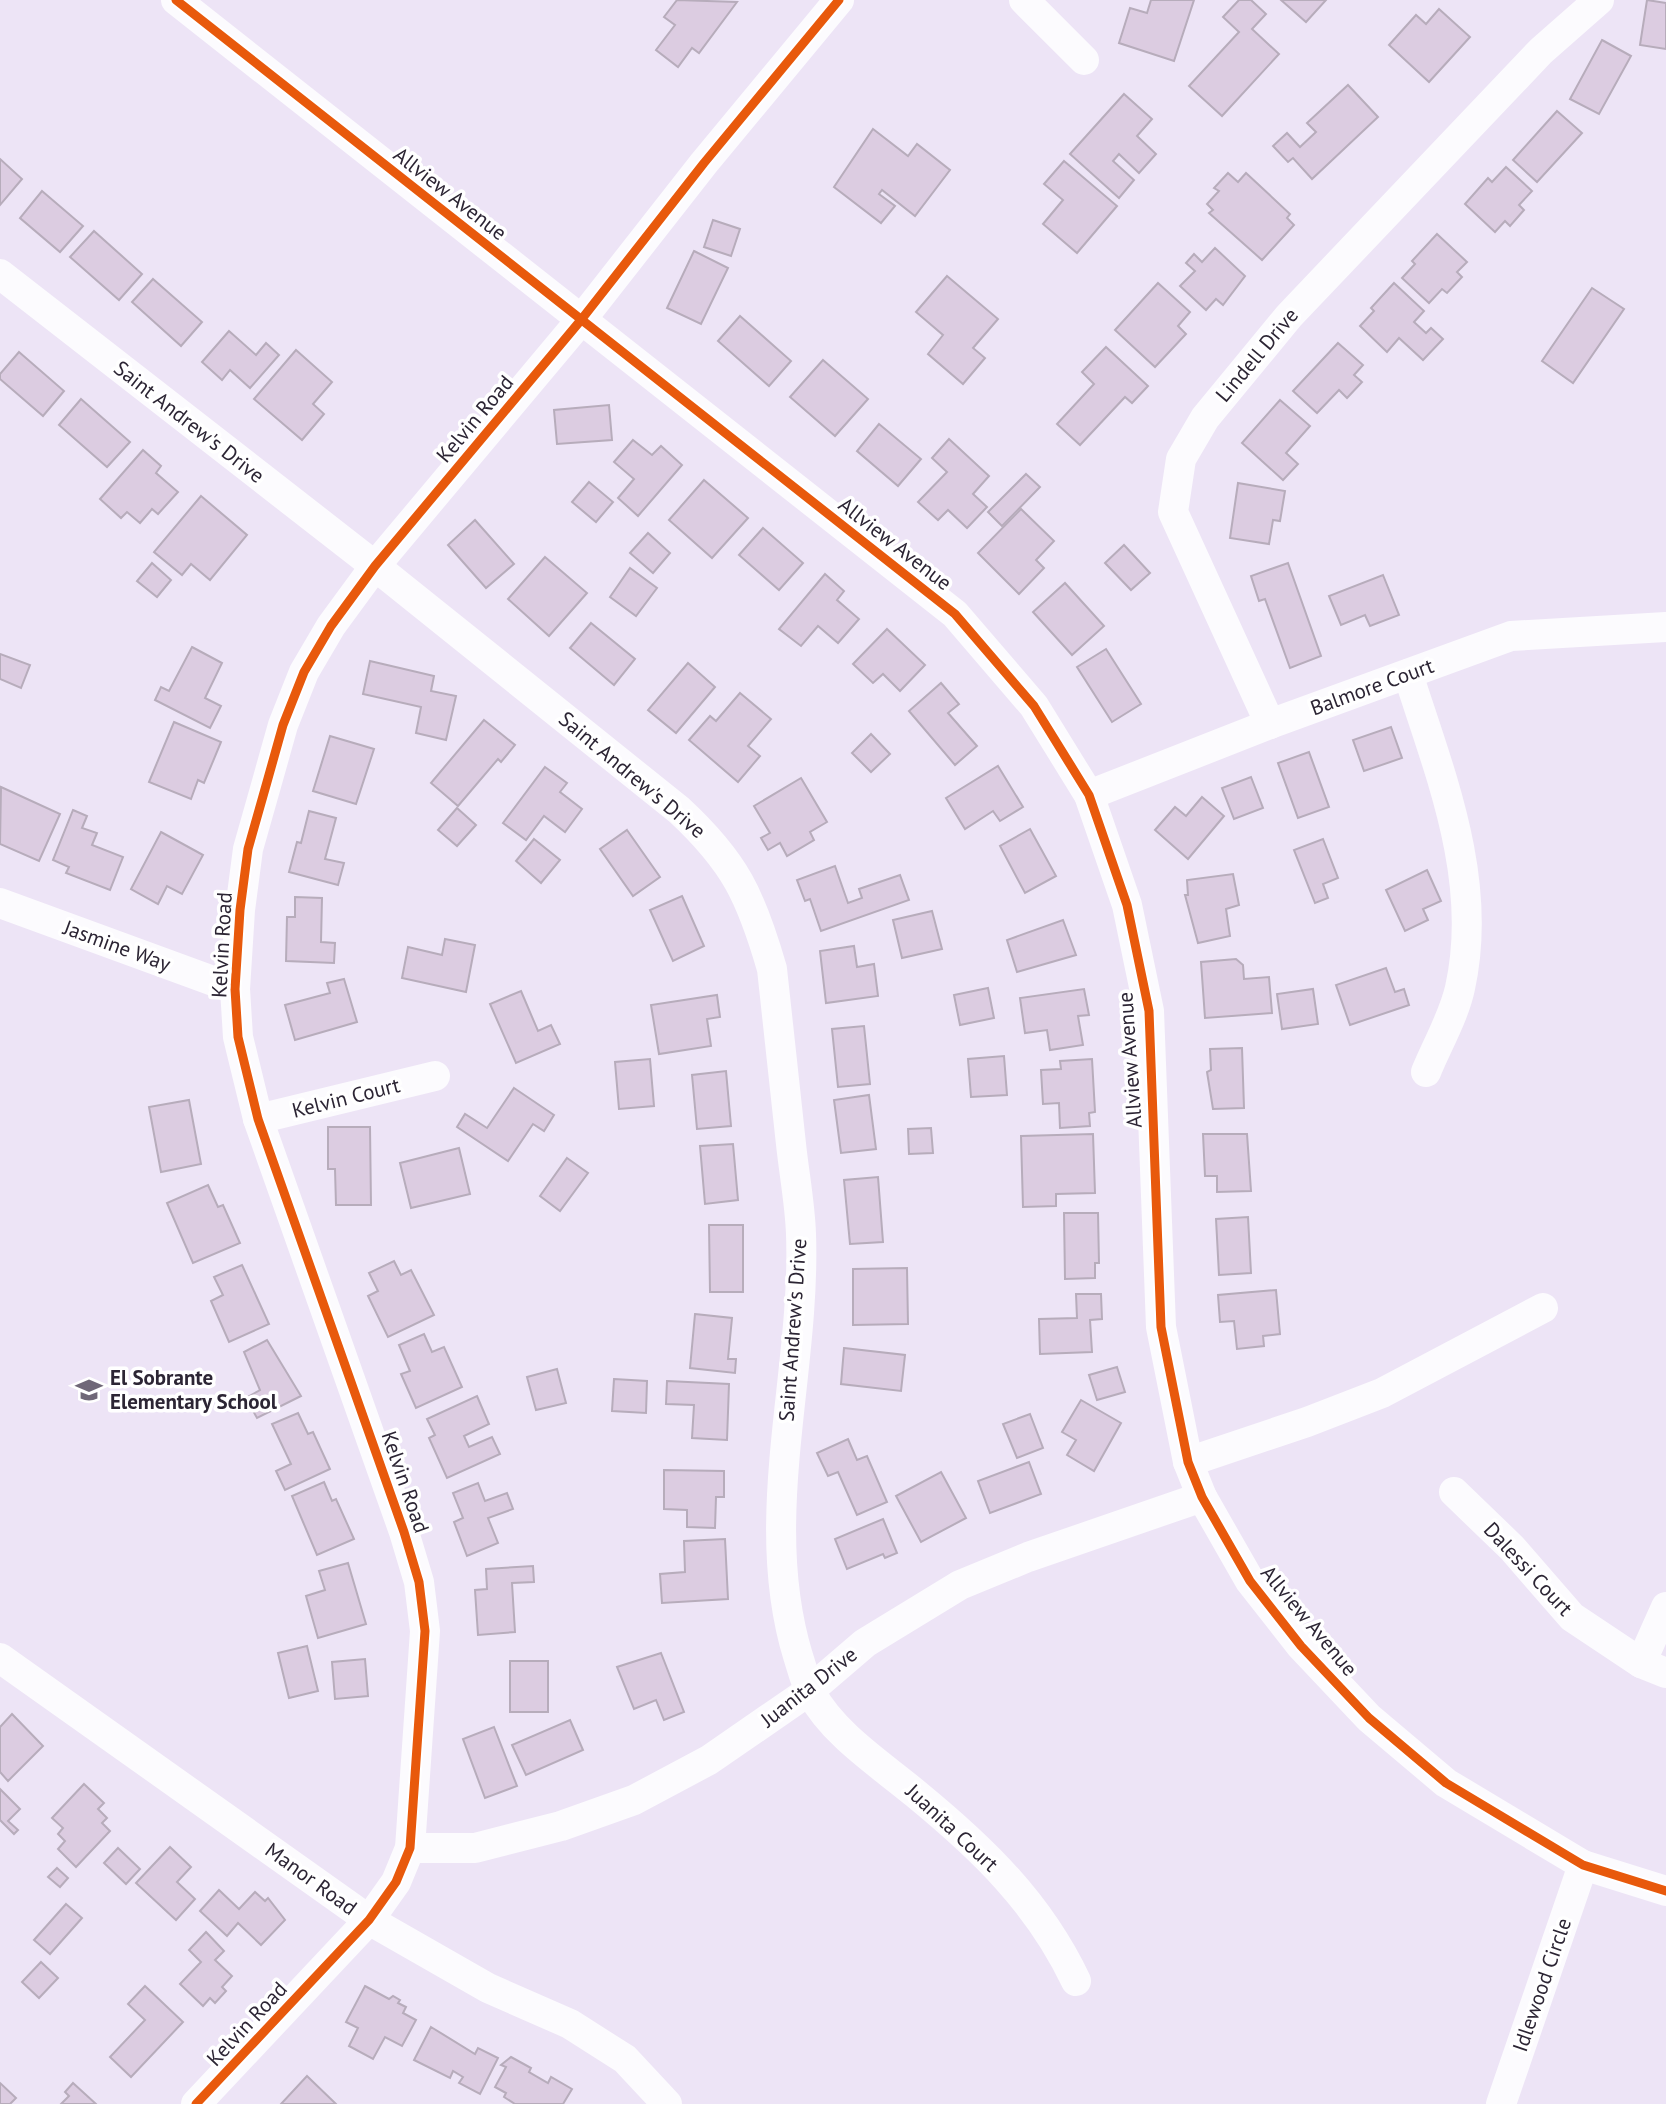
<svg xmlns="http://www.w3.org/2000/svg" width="1666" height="2104" font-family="'PT Sans',sans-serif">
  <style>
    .building { fill: #dccce1; stroke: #b7acbb; stroke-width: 2 }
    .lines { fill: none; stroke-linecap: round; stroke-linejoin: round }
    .minor { stroke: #fcfbfe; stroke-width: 30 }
    .cycleway-casing { stroke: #fff; stroke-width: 13 }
    .cycleway { stroke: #e8590c; stroke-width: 9 }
    .labels { text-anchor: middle; stroke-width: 7; stroke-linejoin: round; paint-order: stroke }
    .street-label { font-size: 21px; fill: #2c2534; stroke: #fff }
    .poi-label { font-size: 21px; font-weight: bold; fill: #2c2534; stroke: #fff; text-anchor: start }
  </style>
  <rect width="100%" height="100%" fill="#ede4f6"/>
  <g class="building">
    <polygon points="677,0 737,2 699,53 692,48 678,67 656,50 675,25 664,17"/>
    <polygon points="1151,0 1194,0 1174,61 1119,43 1130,8 1147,13"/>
    <polygon points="1239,0 1251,0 1266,14 1252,29 1279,54 1222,116 1189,86 1239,32 1223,17"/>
    <polygon points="1281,0 1326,0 1306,22"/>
    <polygon points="1647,0 1666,3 1666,49 1640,45"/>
    <polygon points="1439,9 1470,37 1429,82 1389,45 1416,15 1426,24"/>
    <polygon points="1602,40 1631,56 1599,114 1570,99"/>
    <polygon points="1348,85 1378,117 1312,179 1293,158 1288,162 1273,146 1287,133 1300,147 1316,132 1307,123"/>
    <polygon points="1124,94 1152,119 1137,136 1156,154 1139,173 1119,154 1113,161 1134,180 1119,198 1070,154"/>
    <polygon points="1557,111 1582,133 1537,182 1513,160"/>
    <polygon points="873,129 908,156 917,144 950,170 915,216 882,190 879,194 895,206 881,223 834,187"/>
    <polygon points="0,159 22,179 0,205"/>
    <polygon points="1064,161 1117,206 1077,253 1043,224 1063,200 1044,184"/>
    <polygon points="1506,167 1532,191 1519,205 1524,210 1510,226 1505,221 1495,232 1465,204 1488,178 1492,182"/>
    <polygon points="1228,173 1238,182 1246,173 1290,214 1287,218 1294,225 1262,260 1209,213 1213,210 1207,204 1219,191 1214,188"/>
    <polygon points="42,191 83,226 60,252 20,218"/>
    <polygon points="713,220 740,229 731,256 704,247"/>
    <polygon points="94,231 142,274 119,300 70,257"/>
    <polygon points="1437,234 1467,262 1457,272 1462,277 1447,293 1442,289 1429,303 1402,278 1415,264 1412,261"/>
    <polygon points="1215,248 1245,276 1223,305 1216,299 1206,310 1180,286 1195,271 1186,263 1194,254 1202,262"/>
    <polygon points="694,251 728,268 701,324 667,308"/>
    <polygon points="947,276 998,319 973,348 985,358 963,384 928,354 943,335 916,312"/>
    <polygon points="153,279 202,322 181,346 132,302"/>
    <polygon points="1158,283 1190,312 1178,326 1186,334 1155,367 1115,330"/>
    <polygon points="1394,283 1424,311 1414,322 1426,333 1431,328 1443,339 1423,360 1399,338 1387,352 1360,326 1374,311 1371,308"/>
    <polygon points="1592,288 1624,309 1573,383 1542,361"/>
    <polygon points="740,316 791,361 769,386 718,341"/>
    <polygon points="229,331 256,355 266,343 279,355 250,388 230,370 222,380 202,362"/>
    <polygon points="1338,343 1363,365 1354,375 1362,382 1347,398 1339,390 1317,413 1293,391"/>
    <polygon points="1106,347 1148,386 1132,403 1125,397 1080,445 1057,424 1094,384 1082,372"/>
    <polygon points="296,350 332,382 313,404 324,414 302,440 254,399"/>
    <polygon points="19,352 64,391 43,416 0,379 0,374"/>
    <polygon points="823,360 868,399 835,436 790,397"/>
    <polygon points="81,399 130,442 107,467 59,425"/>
    <polygon points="1280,400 1310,426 1286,453 1298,464 1283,480 1242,443"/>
    <polygon points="609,405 612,440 557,444 554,410"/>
    <polygon points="879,424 921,459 898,486 857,451"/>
    <polygon points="949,439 989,476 973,494 987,507 967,528 948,510 938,520 918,502 947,472 932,458"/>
    <polygon points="633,440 652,455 661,446 682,465 638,516 618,498 634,479 614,462"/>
    <polygon points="143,450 161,466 156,473 178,492 158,514 152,509 140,523 127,512 121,518 100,499"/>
    <polygon points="1026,474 1040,487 1002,526 988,512"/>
    <polygon points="704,480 748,518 712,558 669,520"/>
    <polygon points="589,482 613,502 596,522 572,502"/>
    <polygon points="1238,483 1285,491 1280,521 1273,520 1269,544 1230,538"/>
    <polygon points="201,496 247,535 210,580 191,564 182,575 154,552"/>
    <polygon points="1021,509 1054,541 1036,560 1044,568 1019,594 978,553"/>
    <polygon points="475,520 514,564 486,588 448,545"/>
    <polygon points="763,528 803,563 779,590 739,555"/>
    <polygon points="648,533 670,553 653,573 630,553"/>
    <polygon points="1124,545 1150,573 1131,590 1105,563"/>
    <polygon points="545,557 587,593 549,636 508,599"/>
    <polygon points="152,563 171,580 157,597 137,581"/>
    <polygon points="1288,563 1321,656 1290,668 1265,599 1259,601 1251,576"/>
    <polygon points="630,568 657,588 636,616 610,597"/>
    <polygon points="825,574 844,591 837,600 859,619 838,643 818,626 801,646 779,629"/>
    <polygon points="1383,575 1399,615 1370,626 1365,615 1341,625 1329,596"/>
    <polygon points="1065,583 1104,626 1072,655 1033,612"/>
    <polygon points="591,623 635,659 614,685 570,648"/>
    <polygon points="887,629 925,665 900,691 883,674 873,683 853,664"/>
    <polygon points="192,647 222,663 205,698 221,706 210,728 155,700 161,687 169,691"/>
    <polygon points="1106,649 1141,704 1112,722 1077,667"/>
    <polygon points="0,654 30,665 21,688 0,679"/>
    <polygon points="370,661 434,676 431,691 456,696 446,740 416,733 421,707 363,694"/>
    <polygon points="688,663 715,687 676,733 648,710"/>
    <polygon points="941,683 959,704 948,713 977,746 955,765 909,711"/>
    <polygon points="740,693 771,719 748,746 760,756 738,782 689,740 710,716 716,721"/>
    <polygon points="484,720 515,745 501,762 498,759 458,806 431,783"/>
    <polygon points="174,722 221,742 204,783 198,780 191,799 149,782"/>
    <polygon points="1391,727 1402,758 1364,771 1353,740"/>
    <polygon points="871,734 890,754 871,772 852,753"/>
    <polygon points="330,736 374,749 356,804 313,791"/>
    <polygon points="1309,752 1329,807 1298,818 1278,763"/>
    <polygon points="998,766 1023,807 1000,821 993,811 965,829 946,798"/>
    <polygon points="545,767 567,783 560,792 582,809 565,832 544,816 526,840 503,823"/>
    <polygon points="1251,777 1263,808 1234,819 1222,788"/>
    <polygon points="801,778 827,822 810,832 814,840 787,856 780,843 768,850 761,838 770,833 754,806"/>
    <polygon points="1,787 60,814 39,861 0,844"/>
    <polygon points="1202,797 1224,816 1188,859 1155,830 1175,807 1186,816"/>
    <polygon points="457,808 476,825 457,846 438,830"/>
    <polygon points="73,810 87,816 82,828 97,833 92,845 123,857 110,890 66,873 69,867 53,860"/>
    <polygon points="309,811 336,818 325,859 344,863 338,885 289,872 297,842 301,843"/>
    <polygon points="1030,829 1056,876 1025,893 1000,846"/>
    <polygon points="627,830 660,877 633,896 600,849"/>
    <polygon points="161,832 203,855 182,894 167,886 158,904 131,889"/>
    <polygon points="534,839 560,860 541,883 516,861"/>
    <polygon points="1323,839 1338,878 1323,884 1328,898 1315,903 1294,850"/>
    <polygon points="835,866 848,903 862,898 859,889 900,875 909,900 821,931 810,899 805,901 797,880"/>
    <polygon points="1427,870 1441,901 1423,909 1428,920 1405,931 1386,890"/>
    <polygon points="1233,874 1239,905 1226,909 1230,936 1198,943 1185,895 1188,895 1187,880"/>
    <polygon points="682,896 704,946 673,961 650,910"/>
    <polygon points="295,897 322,898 321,942 335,943 334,963 286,961 287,917 295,917"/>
    <polygon points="932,911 942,949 902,958 893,920"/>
    <polygon points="1063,920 1076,955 1017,972 1007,940"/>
    <polygon points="445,939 475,945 466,992 402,978 408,947 442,955"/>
    <polygon points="854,946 857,967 874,964 878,996 826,1003 820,951"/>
    <polygon points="1236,959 1243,965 1244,979 1269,977 1272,1013 1205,1018 1201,962"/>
    <polygon points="1386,968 1395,992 1404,989 1409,1005 1350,1025 1336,985"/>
    <polygon points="344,979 357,1022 295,1040 285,1005 330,993 327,983"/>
    <polygon points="988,988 994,1018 960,1025 954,995"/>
    <polygon points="1084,989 1089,1015 1078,1016 1083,1045 1050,1050 1047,1030 1025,1033 1020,998"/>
    <polygon points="1313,989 1318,1024 1282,1029 1277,994"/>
    <polygon points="521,991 538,1031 551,1025 560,1044 516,1063 490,1004"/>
    <polygon points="717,995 720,1017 707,1019 711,1046 659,1054 651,1005"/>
    <polygon points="864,1026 870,1084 838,1087 832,1029"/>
    <polygon points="1242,1048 1244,1108 1213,1109 1207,1072 1211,1070 1210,1049"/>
    <polygon points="1004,1056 1007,1095 971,1097 968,1059"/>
    <polygon points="650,1059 654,1106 619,1109 615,1062"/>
    <polygon points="1092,1059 1095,1112 1089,1113 1090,1126 1060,1128 1059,1103 1043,1104 1041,1070 1061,1069 1060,1061"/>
    <polygon points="726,1071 731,1126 697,1129 692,1075"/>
    <polygon points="514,1088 554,1115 544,1131 533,1124 508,1161 457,1127 465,1114 487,1128"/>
    <polygon points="869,1095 876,1149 841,1153 834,1100"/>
    <polygon points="189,1100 201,1164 161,1172 149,1107"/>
    <polygon points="328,1127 370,1127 371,1205 336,1205 335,1169 328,1169"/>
    <polygon points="931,1128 933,1153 909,1154 908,1129"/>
    <polygon points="1093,1134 1095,1193 1056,1194 1056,1206 1023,1207 1021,1136"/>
    <polygon points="1203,1134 1247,1134 1251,1191 1217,1192 1217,1176 1205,1176"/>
    <polygon points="733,1144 738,1200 705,1204 700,1146"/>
    <polygon points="459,1148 470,1194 411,1208 400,1163"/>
    <polygon points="567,1158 588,1173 560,1211 540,1196"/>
    <polygon points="878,1177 883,1242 850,1244 844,1180"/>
    <polygon points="208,1185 218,1207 223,1205 240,1243 193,1263 167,1203"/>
    <polygon points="1064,1213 1098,1213 1099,1263 1095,1263 1095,1278 1065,1279"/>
    <polygon points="1248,1217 1251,1273 1219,1275 1216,1219"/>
    <polygon points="709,1225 743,1225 743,1292 710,1292"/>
    <polygon points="394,1261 401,1275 411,1270 434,1315 388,1337 368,1296 378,1291 369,1273"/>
    <polygon points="242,1265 269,1324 229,1342 211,1301 223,1295 214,1277"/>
    <polygon points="907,1268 908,1324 853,1325 853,1269"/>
    <polygon points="1276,1290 1280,1334 1263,1336 1264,1346 1237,1349 1234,1321 1220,1322 1218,1295"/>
    <polygon points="1076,1294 1101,1294 1102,1319 1090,1320 1092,1352 1040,1354 1039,1319 1077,1318"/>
    <polygon points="695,1314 732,1318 728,1359 736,1359 735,1373 690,1368"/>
    <polygon points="424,1334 432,1352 444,1347 462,1387 416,1408 401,1374 410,1371 399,1345"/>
    <polygon points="267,1340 301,1396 257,1418 246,1398 260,1390 244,1352"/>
    <polygon points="844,1348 905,1355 901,1391 841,1384"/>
    <polygon points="1117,1367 1125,1392 1097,1400 1089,1375"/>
    <polygon points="557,1369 566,1403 536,1410 527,1377"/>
    <polygon points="614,1379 647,1381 646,1413 612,1411"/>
    <polygon points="667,1381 729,1384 727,1440 692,1438 694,1405 666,1404"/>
    <polygon points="477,1396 489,1424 464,1436 469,1447 492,1437 500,1454 447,1478 429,1438 435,1435 427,1419"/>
    <polygon points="1081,1400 1121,1423 1094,1471 1067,1455 1076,1440 1062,1432"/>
    <polygon points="298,1413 308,1434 313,1432 330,1469 285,1490 276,1471 291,1464 272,1424"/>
    <polygon points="1030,1414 1043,1448 1017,1458 1003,1424"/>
    <polygon points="848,1439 857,1460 867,1456 887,1502 857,1515 838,1472 828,1476 817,1453"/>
    <polygon points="1029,1462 1041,1494 990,1513 978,1481"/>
    <polygon points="664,1470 724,1471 724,1497 716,1497 715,1528 687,1527 687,1510 664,1509"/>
    <polygon points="941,1472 966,1518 921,1542 896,1496"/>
    <polygon points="324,1482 332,1501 336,1499 354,1539 317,1555 292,1496"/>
    <polygon points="478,1483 485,1501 507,1493 513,1509 488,1518 498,1543 467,1556 454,1522 463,1518 453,1493"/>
    <polygon points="883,1519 897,1553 885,1558 883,1554 847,1569 835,1539"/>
    <polygon points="725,1539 728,1599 662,1603 660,1574 685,1572 684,1541"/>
    <polygon points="348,1563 366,1624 318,1638 306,1596 325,1590 319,1571"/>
    <polygon points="533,1566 534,1582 512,1583 515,1632 478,1635 475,1590 487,1589 486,1569"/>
    <polygon points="307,1646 318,1691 289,1698 278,1653"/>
    <polygon points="661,1653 684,1712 664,1720 656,1700 634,1709 617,1667"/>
    <polygon points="365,1659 368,1696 335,1699 332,1662"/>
    <rect x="510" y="1661" width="38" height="51"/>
    <polygon points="12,1714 43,1746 8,1781 0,1772 0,1727"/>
    <polygon points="570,1720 583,1750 526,1775 512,1745"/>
    <polygon points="494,1727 517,1786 485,1798 463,1739"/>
    <polygon points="84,1784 104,1803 98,1809 107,1818 102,1823 110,1831 76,1867 58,1849 65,1841 58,1834 63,1828 52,1818"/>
    <polygon points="0,1789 20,1809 8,1821 18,1830 14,1834 0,1820"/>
    <polygon points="170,1847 191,1867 177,1882 195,1899 176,1920 136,1883"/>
    <polygon points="118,1848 140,1869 126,1884 104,1863"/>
    <polygon points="57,1868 68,1878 60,1887 48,1877"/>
    <polygon points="219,1890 239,1909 255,1892 265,1901 268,1898 285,1920 261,1945 238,1923 227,1936 200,1911"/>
    <polygon points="66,1904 82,1918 50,1954 34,1940"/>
    <polygon points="206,1932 224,1951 215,1960 232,1976 222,1987 226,1991 215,2003 210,1998 203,2006 180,1984 201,1962 189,1950"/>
    <polygon points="41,1962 58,1978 39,1998 22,1982"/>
    <polygon points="145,1986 183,2022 131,2077 110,2057 145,2020 128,2004"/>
    <polygon points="365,1986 389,1999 393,1996 400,2000 398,2003 406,2007 403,2013 416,2020 402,2046 385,2037 373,2059 349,2046 358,2028 346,2022"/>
    <polygon points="431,2027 475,2054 478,2048 498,2058 480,2094 459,2083 463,2077 453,2071 450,2078 414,2060"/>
    <polygon points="511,2057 531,2068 529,2072 548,2083 551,2077 572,2089 563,2104 515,2104 504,2097 506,2093 495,2087 506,2067 501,2065"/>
    <polygon points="307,2076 336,2104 281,2104"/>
    <polygon points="0,2083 16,2098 10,2104 0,2104"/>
    <polygon points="73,2083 96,2104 61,2104 69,2096 65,2092"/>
  </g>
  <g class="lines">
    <g class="minor">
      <polyline points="176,0 955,614 1034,706 1089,795 1127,905 1149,1011 1161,1327 1188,1462 1202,1497 1250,1581 1301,1646 1369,1718 1446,1783 1583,1865 1666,1891"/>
      <polyline points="1024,0 1084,60"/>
      <path d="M0,274L375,566L679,810C735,862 751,896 772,969C778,1027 785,1085 791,1144C794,1173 800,1204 801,1234C806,1374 756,1518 798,1656C802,1668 805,1682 811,1693C834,1735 880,1764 916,1794C983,1849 1039,1903 1076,1981"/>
      <path d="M1408,674C1440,774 1484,880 1460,988C1454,1016 1437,1045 1426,1072"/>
      <polyline points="1270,724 1173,512 1181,459 1205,418 1289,316 1541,51 1599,0"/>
      <polyline points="1089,795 1270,724 1511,636 1666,627"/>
      <polyline points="0,903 235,989"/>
      <polyline points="258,1119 435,1076"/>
      <polyline points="1188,1462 1307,1422 1382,1393 1543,1308"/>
      <polyline points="1454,1492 1512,1548 1572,1617 1641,1663"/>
      <polyline points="1666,1607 1641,1663 1666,1673"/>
      <polyline points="0,1658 369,1920 488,1988 570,2024 625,2059 667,2104"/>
      <polyline points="410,1848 475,1848 561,1826 634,1800 709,1760 809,1691 865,1643 960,1585 1028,1557 1202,1497"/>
      <polyline points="196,2104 369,1920 396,1882 410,1848 425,1631 419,1582 404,1532 258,1119 238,1037 235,989 240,910 248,849 267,782 283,725 304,672 331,626 375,566 581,320 704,163 839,0"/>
      <polyline points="1501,2104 1583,1865"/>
    </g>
    <g class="cycleway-casing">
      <g id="cycleway">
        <polyline points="176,0 955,614 1034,706 1089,795 1127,905 1149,1011 1161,1327 1188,1462 1202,1497 1250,1581 1301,1646 1369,1718 1446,1783 1583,1865 1666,1891"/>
        <polyline points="196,2104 369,1920 396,1882 410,1848 425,1631 419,1582 404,1532 258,1119 238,1037 235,989 240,910 248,849 267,782 283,725 304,672 331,626 375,566 581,320 704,163 839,0"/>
      </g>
    </g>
    <use href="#cycleway" class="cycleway"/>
  </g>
  <defs>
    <g id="school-bare" transform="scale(2.1)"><path d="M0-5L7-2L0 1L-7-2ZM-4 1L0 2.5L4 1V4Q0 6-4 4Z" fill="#706878" stroke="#fff" stroke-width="2.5" paint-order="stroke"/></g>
  </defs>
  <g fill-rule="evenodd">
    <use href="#school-bare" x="89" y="1390"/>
  </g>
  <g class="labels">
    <g class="street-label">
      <text transform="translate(450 194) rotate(38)" y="7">Allview Avenue</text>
      <text transform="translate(1257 355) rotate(-50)" y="7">Lindell Drive</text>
      <text transform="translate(475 419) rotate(-50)" y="7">Kelvin Road</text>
      <text transform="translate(189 422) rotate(38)" y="7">Saint Andrew's Drive</text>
      <text transform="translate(895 544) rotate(38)" y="7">Allview Avenue</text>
      <text transform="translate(1372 687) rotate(-20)" y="7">Balmore Court</text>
      <text transform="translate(632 775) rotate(40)" y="7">Saint Andrew's Drive</text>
      <text transform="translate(222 945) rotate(-87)" y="7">Kelvin Road</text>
      <text transform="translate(117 946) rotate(20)" y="7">Jasmine Way</text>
      <text transform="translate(1130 1060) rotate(-94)" y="7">Allview Avenue</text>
      <text transform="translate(346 1098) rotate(-14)" y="7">Kelvin Court</text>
      <text transform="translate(793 1330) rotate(-86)" y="7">Saint Andrew's Drive</text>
      <text transform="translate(405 1482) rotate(71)" y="7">Kelvin Road</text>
      <text transform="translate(1528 1569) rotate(47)" y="7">Dalessi Court</text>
      <text transform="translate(1309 1621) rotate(50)" y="7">Allview Avenue</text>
      <text transform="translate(809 1687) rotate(-38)" y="7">Juanita Drive</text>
      <text transform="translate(952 1828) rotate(43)" y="7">Juanita Court</text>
      <text transform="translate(311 1879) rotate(36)" y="7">Manor Road</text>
      <text transform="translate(1542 1985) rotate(-71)" y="7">Idlewood Circle</text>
      <text transform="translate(247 2024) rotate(-47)" y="7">Kelvin Road</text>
    </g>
    <g class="poi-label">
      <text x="110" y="1385">El Sobrante<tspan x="110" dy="24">Elementary School</tspan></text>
    </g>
  </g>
</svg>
